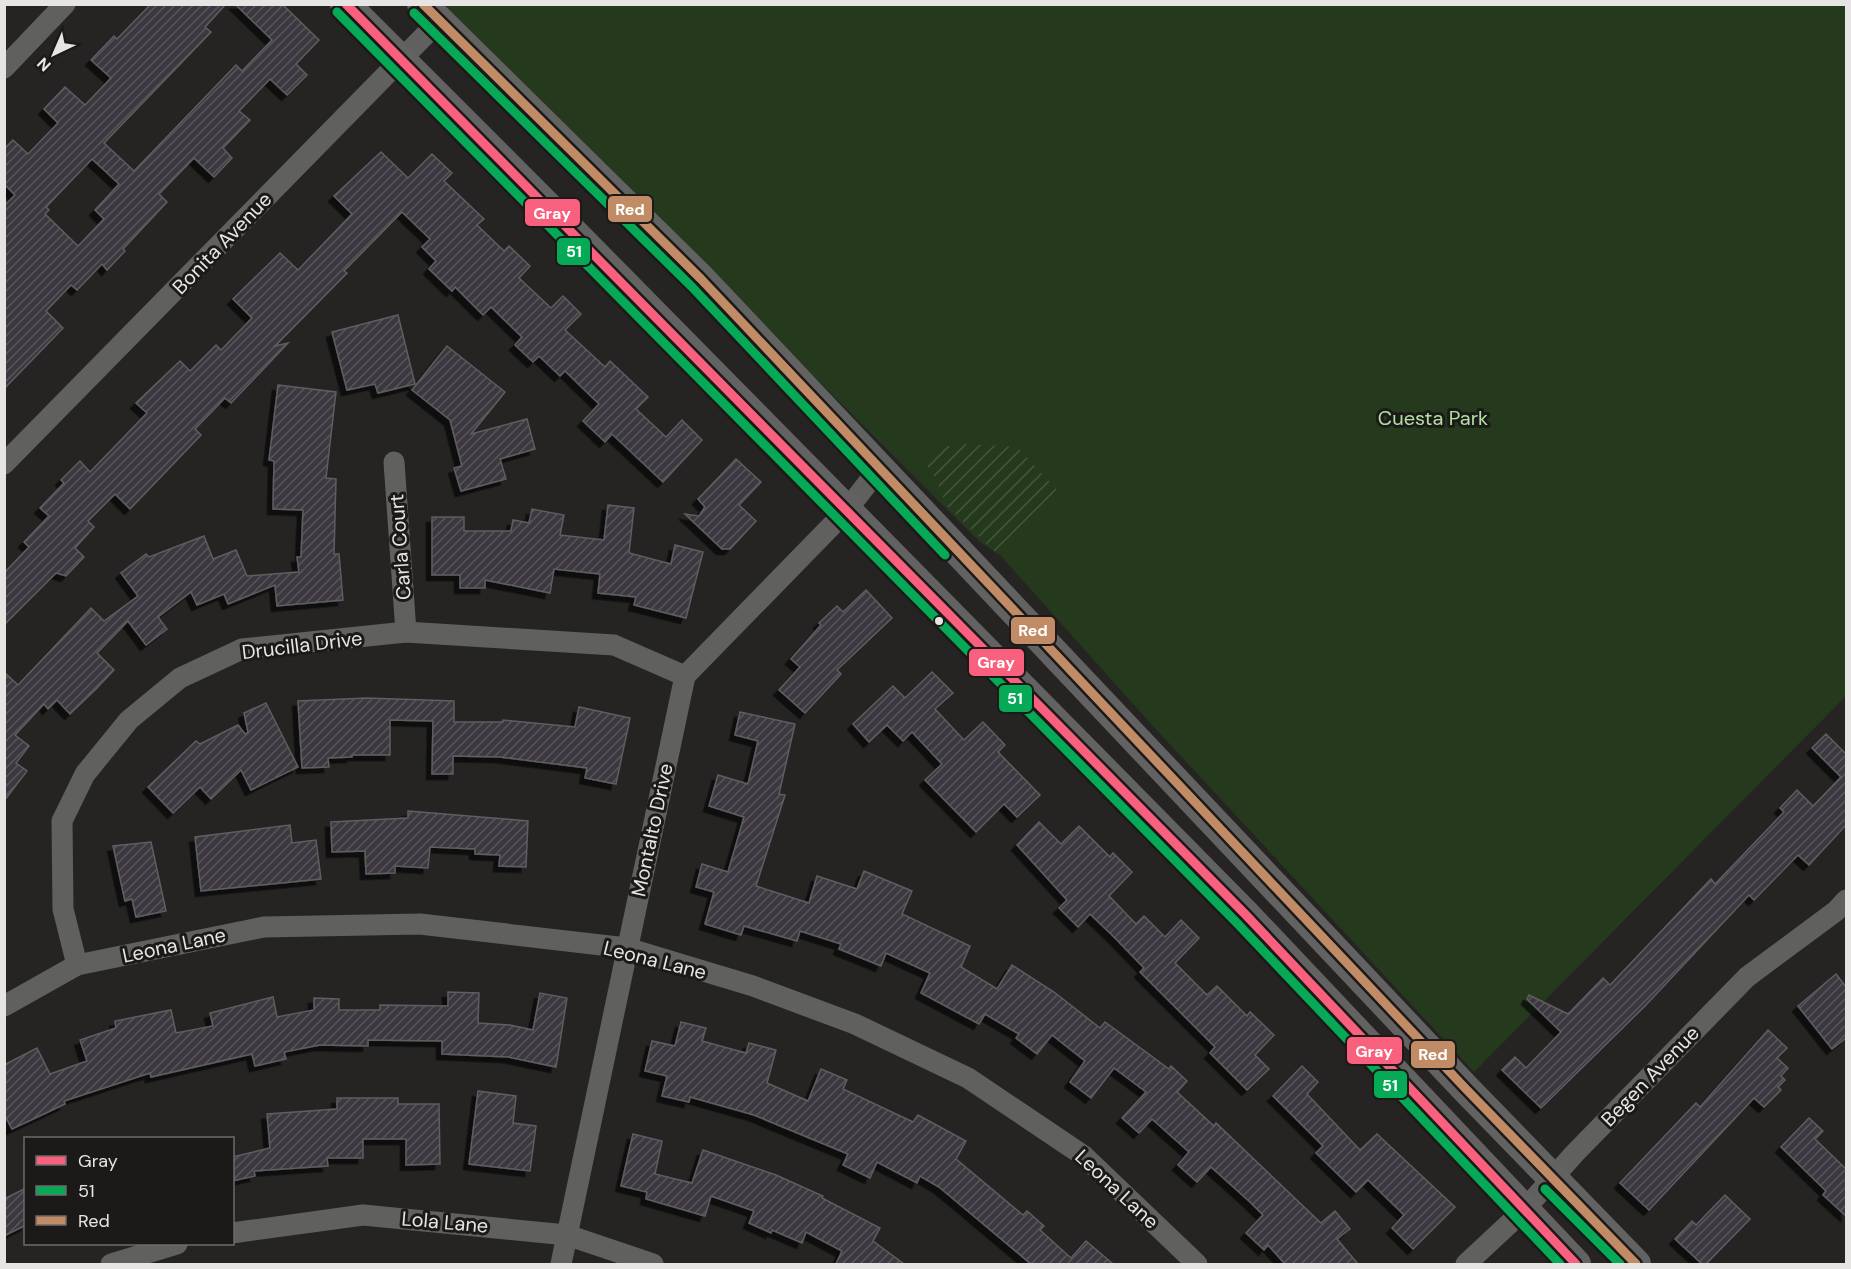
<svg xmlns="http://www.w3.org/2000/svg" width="1851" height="1269" font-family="'DM Sans',sans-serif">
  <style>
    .green { fill: #253a1d }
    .garden { fill: url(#garden-furrows) }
    .building { fill: url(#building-hatch); stroke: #5e5e5e; stroke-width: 1.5; fill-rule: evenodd; filter: url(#shadow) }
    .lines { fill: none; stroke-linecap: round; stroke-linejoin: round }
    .minor { stroke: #60605f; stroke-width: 21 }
    .secondary { stroke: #626262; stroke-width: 30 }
    .bus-1-casing { stroke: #1c1a19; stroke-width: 14 }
    .bus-2-casing { stroke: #1c1a19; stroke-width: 14 }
    .bus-3-casing { stroke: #1c1a19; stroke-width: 14 }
    .bus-1 { stroke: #f8607d; stroke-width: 9 }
    .bus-2 { stroke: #06aa56; stroke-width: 9 }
    .bus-3 { stroke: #c18c65; stroke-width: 9 }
    .bus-dot { fill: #e7e5e4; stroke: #1c1a19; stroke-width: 2 }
    .labels { text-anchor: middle; stroke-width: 6; stroke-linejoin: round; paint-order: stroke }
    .street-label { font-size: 20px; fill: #e7e5e4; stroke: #1c1a19 }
    .park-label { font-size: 20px; fill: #b0e1a1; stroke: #1c1a19 }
    .line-badge { stroke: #1c1a19; stroke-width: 2 }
    .badge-label { font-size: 16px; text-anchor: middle; font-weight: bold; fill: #fff }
  </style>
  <defs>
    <pattern id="garden-furrows" width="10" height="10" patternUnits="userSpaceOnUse" patternTransform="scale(1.5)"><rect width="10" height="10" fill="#253a1d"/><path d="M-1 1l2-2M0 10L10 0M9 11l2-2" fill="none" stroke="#45563e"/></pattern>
    <pattern id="building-hatch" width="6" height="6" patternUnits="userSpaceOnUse" patternTransform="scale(1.5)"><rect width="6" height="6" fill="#3c3941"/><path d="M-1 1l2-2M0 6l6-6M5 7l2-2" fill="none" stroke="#58565c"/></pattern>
    <filter id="shadow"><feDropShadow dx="-5.5" dy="5.5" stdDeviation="0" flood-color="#0009"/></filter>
  </defs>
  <rect width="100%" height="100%" fill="#252423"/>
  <polygon class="green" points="441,5 1846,5 1846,696 1474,1072 1152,725 1000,555 980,542"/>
  <polygon class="garden" points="964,444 1017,447 1062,495 997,554 946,505 937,480 922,459 943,447"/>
  <g class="building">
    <path d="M151,4H226L205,27L211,32L104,143L134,171L236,65L242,71L272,40L235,4H282L319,40L296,64L307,75L287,95L270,79L239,111L250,120L223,148L232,158L214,177L194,158L159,194L167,202L123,249L125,251L107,270L102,264L77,290L71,285L46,311L63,328L4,389V206L15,195L4,184V149L13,140L28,154L58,123L44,109L65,87L85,105L111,78L91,60L114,36L117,39ZM92,159L119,184L95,210L104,219L78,246L45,214L49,210L46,207Z"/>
    <polygon points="381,152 408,178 432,154 452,173 444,181 484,219 477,225 504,251 509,246 530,266 519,278 551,308 563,296 581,314 565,330 605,367 610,361 648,397 636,409 666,437 682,420 702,440 663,482 612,434 605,442 583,421 599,404 565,371 560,376 539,356 533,362 515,345 522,337 491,307 483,315 455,287 452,291 429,269 436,261 422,247 430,239 402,212 344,271 347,273 275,346 288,343 252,381 231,403 225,398 195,429 201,435 130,509 115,494 88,521 94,527 75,548 84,557 66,576 56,573 4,625 4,573 29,547 24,542 49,516 40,508 64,483 61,480 80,461 90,472 147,413 136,403 180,361 190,371 216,345 221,350 252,318 233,299 280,253 298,270 352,214 334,196"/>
    <polygon points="398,315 415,384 378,393 375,384 347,390 332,332"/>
    <polygon points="447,346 505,392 471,434 527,419 535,449 500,459 506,479 461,491 454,468 462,466 450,420 412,390"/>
    <polygon points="278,385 336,392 326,478 336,479 334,554 339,554 343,600 277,606 275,585 228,604 224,594 197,605 191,592 158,617 167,629 146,645 128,621 97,653 114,670 95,690 70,714 57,700 48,709 44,704 15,735 29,746 16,763 27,771 4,801 4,672 18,685 91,608 104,621 138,596 121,573 146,554 149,557 204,536 213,559 236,550 247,576 299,572 297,557 301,557 303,510 273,509 274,461 269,460"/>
    <polygon points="736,459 761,482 739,505 756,521 730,549 722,549 685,514 699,516 705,507 698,499"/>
    <polygon points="608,505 634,508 629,553 671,564 675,545 703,552 686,618 634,605 636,597 598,593 600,574 554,569 550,593 485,580 485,588 460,588 460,575 432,575 432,517 464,517 464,531 511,531 513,520 529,523 532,509 564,515 560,535 604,540"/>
    <polygon points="866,590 892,618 837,670 841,674 805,713 779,690 800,667 791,659 821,625 819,623 837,606 843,612"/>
    <polygon points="932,672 953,693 935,709 964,740 983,722 1005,745 998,752 1040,795 1017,817 1004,804 976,832 925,780 942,764 912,732 903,741 887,725 869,742 853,724 893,686 905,698"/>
    <polygon points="367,698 454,701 454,722 503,722 503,720 575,727 579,707 630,718 616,784 585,778 587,768 500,757 453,756 453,774 432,774 433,721 390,720 390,755 352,755 352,757 328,758 329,767 302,768 298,701"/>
    <polygon points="266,703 298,767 251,790 241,770 211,799 200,787 173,813 148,787 196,741 200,744 238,725 245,734 248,732 244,713"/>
    <polygon points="740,712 795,724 779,794 785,795 756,886 809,903 817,876 857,889 864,871 912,891 902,914 970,946 961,967 997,989 1012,965 1054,992 1100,1028 1105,1022 1169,1069 1171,1066 1187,1081 1177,1092 1214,1126 1216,1123 1321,1223 1335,1211 1350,1229 1337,1239 1358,1264 1285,1264 1268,1245 1264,1250 1246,1233 1263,1215 1250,1202 1211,1167 1197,1182 1178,1165 1189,1152 1152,1119 1139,1133 1122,1118 1146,1092 1114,1068 1091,1098 1070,1082 1085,1061 1052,1035 1037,1054 1016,1038 1019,1034 985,1014 979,1024 921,993 930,973 886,953 881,966 839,949 841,944 800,931 797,941 744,926 741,935 705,924 714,892 696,887 702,864 728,872 744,817 709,806 718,775 748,784 758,741 735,735"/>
    <polygon points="1826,734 1846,754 1846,825 1809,865 1798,855 1754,900 1749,895 1646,1005 1541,1108 1502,1070 1515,1057 1526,1068 1561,1032 1527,999 1529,995 1568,1014 1603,978 1610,985 1711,879 1715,884 1784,812 1780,808 1797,790 1813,806 1841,777 1812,748"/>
    <polygon points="408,811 528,821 526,867 499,866 500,855 475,854 475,849 430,847 428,868 395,866 395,873 366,874 365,851 332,852 331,822 408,818"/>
    <polygon points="1039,822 1061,844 1079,826 1110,857 1113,853 1132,872 1109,896 1136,924 1144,916 1165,937 1181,920 1199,938 1175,963 1207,995 1217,986 1247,1016 1250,1012 1274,1035 1255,1055 1269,1069 1247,1090 1210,1053 1215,1047 1140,972 1144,968 1113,936 1090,914 1078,927 1059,908 1067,900 1017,845"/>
    <polygon points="290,825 292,843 316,840 321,879 201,891 195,837"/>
    <polygon points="151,842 166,911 136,917 132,899 125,901 113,846"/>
    <polygon points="1836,974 1846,987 1846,1038 1832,1049 1798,1006"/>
    <polygon points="448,992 479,993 478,1023 510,1025 533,1030 540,993 567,998 556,1067 508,1057 442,1054 442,1041 368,1040 368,1046 320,1045 284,1052 286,1059 255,1066 252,1054 151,1077 150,1073 64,1101 65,1104 12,1129 4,1114 4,1065 37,1048 50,1074 87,1061 80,1040 116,1028 115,1021 171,1010 176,1033 213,1026 210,1013 273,997 277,1017 314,1010 314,998 339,999 339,1010 380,1010 380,1005 448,1006"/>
    <polygon points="681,1022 706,1028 702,1041 746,1053 749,1043 776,1050 767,1083 808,1101 821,1069 847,1080 843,1089 913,1122 918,1115 966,1141 956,1159 1023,1215 1027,1211 1044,1226 1040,1230 1071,1258 1086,1241 1113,1264 1031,1264 939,1187 920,1176 917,1183 877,1162 870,1178 843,1165 848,1154 754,1115 690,1097 689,1102 662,1096 667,1076 645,1071 652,1041 675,1046"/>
    <polygon points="1768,1030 1787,1048 1777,1058 1788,1068 1781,1076 1785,1080 1778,1087 1781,1090 1764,1107 1754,1098 1649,1210 1620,1183 1696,1103 1700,1107"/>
    <polygon points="1302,1066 1318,1082 1307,1094 1360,1150 1377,1134 1455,1207 1413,1249 1392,1228 1404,1215 1368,1180 1356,1192 1316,1153 1323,1146 1273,1096"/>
    <polygon points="478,1091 516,1096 513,1123 536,1126 530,1171 469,1164"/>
    <polygon points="337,1098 398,1098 398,1104 439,1104 440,1164 406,1165 406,1139 363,1139 363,1158 327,1158 328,1166 254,1171 255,1176 232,1181 232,1157 270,1148 267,1114 337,1109"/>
    <polygon points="1809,1118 1823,1131 1815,1139 1846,1169 1846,1216 1823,1195 1826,1191 1781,1147"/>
    <polygon points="633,1134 662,1141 655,1174 692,1183 703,1150 776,1175 823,1196 822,1198 880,1228 873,1241 904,1264 836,1264 842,1251 806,1232 802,1243 772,1230 771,1233 749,1223 754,1211 711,1196 705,1216 646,1199 647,1192 621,1186"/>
    <polygon points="26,1188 26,1225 4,1236 4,1199"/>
    <polygon points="1725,1195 1750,1219 1706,1264 1702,1264 1675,1239 1692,1221 1696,1225"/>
  </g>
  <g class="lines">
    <g class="minor">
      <polyline points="4,68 65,4"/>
      <polyline points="394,462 406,632"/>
      <polyline points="4,464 439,21"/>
      <polyline points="77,965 63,909 62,821 85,774 129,720 180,678 242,649 406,632 614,645 685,676"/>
      <polyline points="4,1006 77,965 264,927 420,924 627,948 753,986 855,1024 968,1078 1084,1156 1197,1264"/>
      <polyline points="232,1233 363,1215 567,1235 653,1264"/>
      <polyline points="111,1264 177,1244"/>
      <polyline points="561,1264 685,676 847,510 880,467"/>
      <polyline points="1466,1264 1524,1210 1575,1153 1747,977 1836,911 1846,900"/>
    </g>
    <g class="secondary">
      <polyline points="345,4 542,201 1245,914 1576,1264"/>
      <polyline points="422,4 701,279 1465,1088 1636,1264"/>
    </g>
    <g class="bus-1-casing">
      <polyline id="bus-1" points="346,4 1245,914 1576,1264"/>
    </g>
    <g class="bus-2-casing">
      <g id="bus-2">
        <polyline points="337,12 1236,922 1560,1264"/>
        <polyline points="414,13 692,287 945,555"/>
        <polyline points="1545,1189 1620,1264"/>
      </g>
    </g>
    <g class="bus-3-casing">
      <polyline id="bus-3" points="423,4 701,279 1465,1088 1636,1264"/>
    </g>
    <use href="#bus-1" class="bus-1"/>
    <use href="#bus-2" class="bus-2"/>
    <use href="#bus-3" class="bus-3"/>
  </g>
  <circle class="bus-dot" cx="939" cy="621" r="5"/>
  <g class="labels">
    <g class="street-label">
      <text transform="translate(222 243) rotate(-46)" y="7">Bonita Avenue</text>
      <text transform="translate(400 547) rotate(-94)" y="7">Carla Court</text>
      <text transform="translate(302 645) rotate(-7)" y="7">Drucilla Drive</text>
      <text transform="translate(652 830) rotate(-78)" y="7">Montalto Drive</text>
      <text transform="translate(174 945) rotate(-12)" y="7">Leona Lane</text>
      <text transform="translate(655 960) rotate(14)" y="7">Leona Lane</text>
      <text transform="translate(1650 1076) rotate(-46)" y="7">Begen Avenue</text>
      <text transform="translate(1117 1189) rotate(43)" y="7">Leona Lane</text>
      <text transform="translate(445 1222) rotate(5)" y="7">Lola Lane</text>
    </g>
    <g class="park-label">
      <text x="1433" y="425">Cuesta Park</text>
    </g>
  </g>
  <g class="line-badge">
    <rect x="607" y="195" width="46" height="28" rx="6" fill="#c18c65"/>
    <rect x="524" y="198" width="57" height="29" rx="6" fill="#f8607d"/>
    <rect x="556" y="237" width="35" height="29" rx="6" fill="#06aa56"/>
    <rect x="1010" y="616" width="46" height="29" rx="6" fill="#c18c65"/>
    <rect x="968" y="648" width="57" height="29" rx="6" fill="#f8607d"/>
    <rect x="998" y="684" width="35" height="29" rx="6" fill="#06aa56"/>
    <rect x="1346" y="1036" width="57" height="29" rx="6" fill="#f8607d"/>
    <rect x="1410" y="1040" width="46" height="29" rx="6" fill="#c18c65"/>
    <rect x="1373" y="1070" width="35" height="29" rx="6" fill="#06aa56"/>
  </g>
  <g class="badge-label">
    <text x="630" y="215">Red</text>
    <text x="552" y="219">Gray</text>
    <text x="574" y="257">51</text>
    <text x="1033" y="636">Red</text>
    <text x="996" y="668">Gray</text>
    <text x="1015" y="704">51</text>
    <text x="1374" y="1057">Gray</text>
    <text x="1433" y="1060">Red</text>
    <text x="1390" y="1091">51</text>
  </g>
  <rect width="1851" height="1269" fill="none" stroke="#e7e5e4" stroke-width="12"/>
  <rect x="24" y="1137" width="210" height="108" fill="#1c1a19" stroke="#6d6b6a" stroke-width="1.5"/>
  <rect x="36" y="1156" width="30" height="9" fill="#f8607d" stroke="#6d6b6a" stroke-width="1.5"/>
  <text x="78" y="1167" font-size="18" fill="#e7e5e4">Gray</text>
  <rect x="36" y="1186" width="30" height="9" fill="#06aa56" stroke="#6d6b6a" stroke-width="1.5"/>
  <text x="78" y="1197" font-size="18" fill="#e7e5e4">51</text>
  <rect x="36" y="1216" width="30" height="9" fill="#c18c65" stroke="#6d6b6a" stroke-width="1.5"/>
  <text x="78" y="1227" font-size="18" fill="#e7e5e4">Red</text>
  <g transform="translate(54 54) rotate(224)" stroke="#1c1a19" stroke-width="4.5" paint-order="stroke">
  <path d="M0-4.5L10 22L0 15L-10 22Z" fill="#e7e5e4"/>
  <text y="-9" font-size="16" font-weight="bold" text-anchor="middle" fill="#e7e5e4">N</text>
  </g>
</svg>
